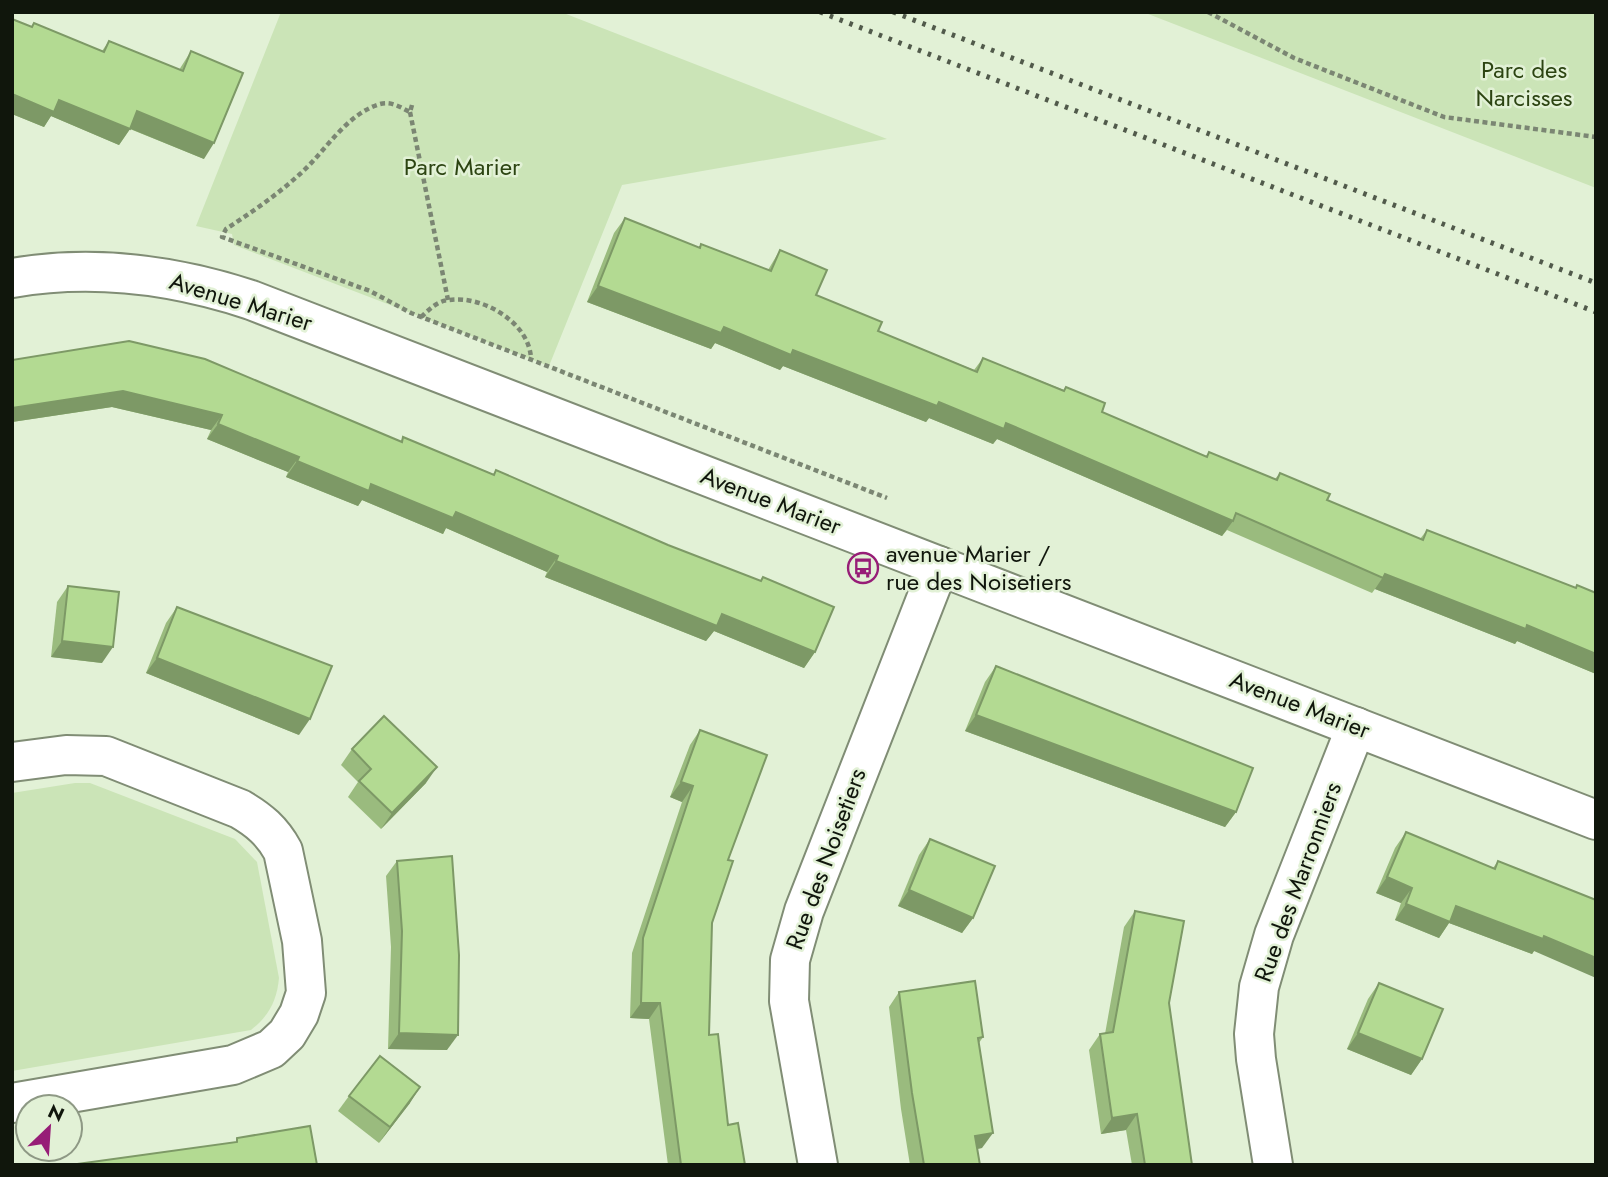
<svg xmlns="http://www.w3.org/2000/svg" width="1608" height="1177" font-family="Jost,sans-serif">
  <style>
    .green { fill: #cbe4b7 }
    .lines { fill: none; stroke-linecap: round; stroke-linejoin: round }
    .minor-casing { stroke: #808d75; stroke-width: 42 }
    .path { stroke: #7b8673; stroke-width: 4.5; stroke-dasharray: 5 3.5; stroke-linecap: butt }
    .minor { stroke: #fff; stroke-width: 38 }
    .rail { stroke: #515a4b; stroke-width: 5; stroke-dasharray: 3.5 7; stroke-linecap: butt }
    .wall { fill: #9abb7e }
    .shaded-wall { fill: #7d9966 }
    .building { fill: #b3da92; stroke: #7d9966; stroke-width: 2 }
    .labels { text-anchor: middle; stroke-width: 5; stroke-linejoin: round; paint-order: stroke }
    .park-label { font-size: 24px; fill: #2c4412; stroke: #e2f1d6 }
    .street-label { font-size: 24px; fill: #10160c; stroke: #e2f1d6 }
    .poi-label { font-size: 24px; fill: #10160c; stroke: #e2f1d6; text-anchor: start }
  </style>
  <rect width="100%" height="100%" fill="#e2f1d6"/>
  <g class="green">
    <polygon points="281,12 561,12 887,139 622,185 549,366 234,245 232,234 196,226"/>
    <polygon points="1143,12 1596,12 1596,188"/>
    <path d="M75,783H90L235,839L257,862L279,978C277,1000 269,1016 251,1030L12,1071V793Z"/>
  </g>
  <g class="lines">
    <g class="minor-casing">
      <g id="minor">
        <path d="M12,278C94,264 172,274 251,300L1596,820"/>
        <path d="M12,762L66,755L106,756L240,809C259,820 272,831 283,851L302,941L306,993L299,1014L287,1034L271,1049L233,1065L12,1103"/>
        <polyline points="818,1165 789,1001 790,960 804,911 939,566"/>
        <polyline points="1273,1165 1256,1059 1254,1034 1259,987 1274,935 1356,727"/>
      </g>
    </g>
    <g class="path">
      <polyline points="1208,12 1294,58 1444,117 1596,137"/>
      <path d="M412,105L410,112C400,107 391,101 380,104C346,114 325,152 300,174C278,194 251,213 226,229L222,237L370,291L411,313L887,498"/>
      <polyline points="410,112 448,300"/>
      <path d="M421,317C430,309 437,301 449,300C483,295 530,323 531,359"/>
    </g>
    <use href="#minor" class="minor"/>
    <g class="rail">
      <polyline points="820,12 1596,312"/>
      <polyline points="893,12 1596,283"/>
    </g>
  </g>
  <g class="wall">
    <polygon points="12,19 31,27 34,23 102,51 109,41 179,70 191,51 204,159 130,129 119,145 51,116 44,127 12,114"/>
    <polygon points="625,218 699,248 701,244 768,270 780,250 816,295 878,331 974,370 983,358 1064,390 1066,387 1102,412 1205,457 1209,452 1275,479 1280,473 1327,500 1420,539 1427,530 1576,588 1577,585 1596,593 1596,674 1517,641 1515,644 1375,589 1372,593 1227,530 1222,536 997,439 993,444 929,418 926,422 783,366 780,370 715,343 711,349 587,302 614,233"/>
    <polygon points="12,360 401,441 403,437 493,474 496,470 668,545 760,581 763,577 815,652 804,668 714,631 706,641 545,577 547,572 446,528 443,534 362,500 358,506 286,477 288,472 207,439 211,430 112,407 12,422"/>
    <polygon points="68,586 102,663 51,657 57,602"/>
    <polygon points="177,607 299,735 146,673 166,623"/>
    <polygon points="996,666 1236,812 1225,827 965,731 985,682"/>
    <polygon points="700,730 728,860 712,923 709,1035 728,1125 745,1165 668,1165 649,1019 630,1018 632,953 682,802 670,797 690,745"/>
    <polygon points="352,749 426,783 381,829 348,797 358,782 341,765"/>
    <polygon points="1406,832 1493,868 1498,861 1534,951 1532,954 1449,923 1439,938 1395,920 1401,903 1376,893 1395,848"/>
    <polygon points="930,839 973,918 962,933 898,906 919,855"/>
    <polygon points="397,861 447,1050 388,1049 391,947 386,876"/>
    <polygon points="1135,911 1169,1003 1192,1165 1132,1165 1126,1130 1101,1134 1089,1050 1100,1034 1105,1034 1124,927"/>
    <polygon points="1379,983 1422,1059 1411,1075 1347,1049 1368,999"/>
    <polygon points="899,992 983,1037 979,1043 982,1148 977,1149 980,1165 910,1165 901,1109 889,1007"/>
    <polygon points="349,1096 410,1103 379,1143 338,1111"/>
  </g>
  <g class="shaded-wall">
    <polygon points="12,94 59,100 130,129 119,145 51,116 44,127 12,114"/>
    <polygon points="137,111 214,143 204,159 126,127"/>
    <polygon points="598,286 793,350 939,402 1006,423 1233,521 1222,536 997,439 993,444 929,418 926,422 783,366 780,370 715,343 711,349 587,302"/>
    <polygon points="123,391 222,415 211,430 112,407 12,422 12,408"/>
    <polygon points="218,424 299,457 288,472 207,439"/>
    <polygon points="297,461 456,512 558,556 547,572 446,528 443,534 362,500 358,506 286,477"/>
    <polygon points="556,561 722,614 815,652 804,668 714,631 706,641 545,577"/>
    <polygon points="1385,574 1527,625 1596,654 1596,674 1517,641 1515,644 1375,589"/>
    <polygon points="62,641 113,647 102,663 51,657"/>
    <polygon points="157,658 310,719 299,735 146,673"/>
    <polygon points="976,715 1236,812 1225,827 965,731"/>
    <polygon points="437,767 426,783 381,829 392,813"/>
    <polygon points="681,782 693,786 682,802 670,797"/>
    <polygon points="1387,877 1412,888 1401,903 1376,893"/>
    <polygon points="909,890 973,918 962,933 898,906"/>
    <polygon points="1406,904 1456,906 1544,936 1596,958 1596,978 1534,951 1532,954 1449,923 1439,938 1395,920"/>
    <polygon points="641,1003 660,1003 649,1019 630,1018"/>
    <polygon points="399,1033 458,1035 447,1050 388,1049"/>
    <polygon points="1358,1033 1422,1059 1411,1075 1347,1049"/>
    <polygon points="420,1087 410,1103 379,1143 390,1127"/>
    <polygon points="1137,1114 1126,1130 1101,1134 1112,1118"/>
    <polygon points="993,1133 982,1148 964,1151 975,1136"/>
  </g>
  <g class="building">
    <polygon points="12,19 32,27 34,23 104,52 109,41 183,71 191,51 243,73 214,143 137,111 130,129 59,100 54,112 12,94"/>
    <polygon points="625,218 700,248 701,244 771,271 780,250 827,270 816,295 882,322 878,331 977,372 983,358 1064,391 1066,387 1105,403 1102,412 1207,457 1209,452 1277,480 1280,473 1330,494 1327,500 1423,540 1427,530 1576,588 1577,585 1596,593 1596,654 1527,625 1526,629 1385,574 1383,578 1236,513 1233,521 1006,423 1004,429 939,402 937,406 793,350 791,355 724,327 721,333 598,286"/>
    <polygon points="129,341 205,359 402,442 403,437 494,475 496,470 668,545 761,581 763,577 834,607 815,652 722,614 717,626 556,561 558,556 456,512 453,518 371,484 369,491 297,461 299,457 218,424 222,415 123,391 12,408 12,360"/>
    <polygon points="68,586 119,592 113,647 62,641"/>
    <polygon points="177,607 332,666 310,719 157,658"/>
    <polygon points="996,666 1253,768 1236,812 976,715"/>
    <polygon points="384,716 437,767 392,813 359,781 371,769 352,749"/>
    <polygon points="700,730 767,755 728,860 733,861 712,923 709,1035 718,1034 728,1125 738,1123 745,1165 681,1165 660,1003 641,1003 643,938 693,786 681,782"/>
    <polygon points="1406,832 1495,869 1498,861 1596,900 1596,958 1544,936 1543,939 1456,906 1450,922 1406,904 1412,888 1387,877"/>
    <polygon points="930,839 995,866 973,918 909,890"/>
    <polygon points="452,856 459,955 458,1035 399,1033 402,931 397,861"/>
    <polygon points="1135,911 1184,921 1169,1003 1192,1165 1145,1165 1137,1114 1112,1118 1100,1034 1113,1032"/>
    <polygon points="975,981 983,1037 978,1038 993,1133 975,1136 980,1165 924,1165 912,1093 899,992"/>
    <polygon points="1379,983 1443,1009 1422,1059 1358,1033"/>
    <polygon points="380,1056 420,1087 390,1127 349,1096"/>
    <polygon points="310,1126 317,1165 70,1165 237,1142 237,1138"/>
  </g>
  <defs>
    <g id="bus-ring" transform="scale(1.575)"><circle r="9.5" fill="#e2f1d6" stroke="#971d77" stroke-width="1.5"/><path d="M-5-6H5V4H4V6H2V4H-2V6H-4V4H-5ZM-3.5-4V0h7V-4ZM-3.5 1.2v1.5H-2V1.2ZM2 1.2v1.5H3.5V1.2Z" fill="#971d77"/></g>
  </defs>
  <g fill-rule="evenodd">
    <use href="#bus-ring" x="863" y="568"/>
  </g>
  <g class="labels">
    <g class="park-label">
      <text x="1524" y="78">Parc des<tspan x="1524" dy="28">Narcisses</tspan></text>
      <text x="462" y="175">Parc Marier</text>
    </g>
    <g class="street-label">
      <text transform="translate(241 302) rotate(17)" y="8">Avenue Marier</text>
      <text transform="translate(771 501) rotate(21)" y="8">Avenue Marier</text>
      <text transform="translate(1300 705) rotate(21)" y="8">Avenue Marier</text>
      <text transform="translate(826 859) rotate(-70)" y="8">Rue des Noisetiers</text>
      <text transform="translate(1298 882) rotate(-70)" y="8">Rue des Marronniers</text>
    </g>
    <g class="poi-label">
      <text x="886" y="562">avenue Marier /<tspan x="886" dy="28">rue des Noisetiers</tspan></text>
    </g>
  </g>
  <rect width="1608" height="1177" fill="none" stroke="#10160c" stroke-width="28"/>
  <g transform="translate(49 1128) rotate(25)"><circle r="33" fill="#e2f1d6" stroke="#8e9985" stroke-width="2"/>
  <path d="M0-5L12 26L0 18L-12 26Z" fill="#971d77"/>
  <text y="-10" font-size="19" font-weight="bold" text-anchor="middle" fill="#10160c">N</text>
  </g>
</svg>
